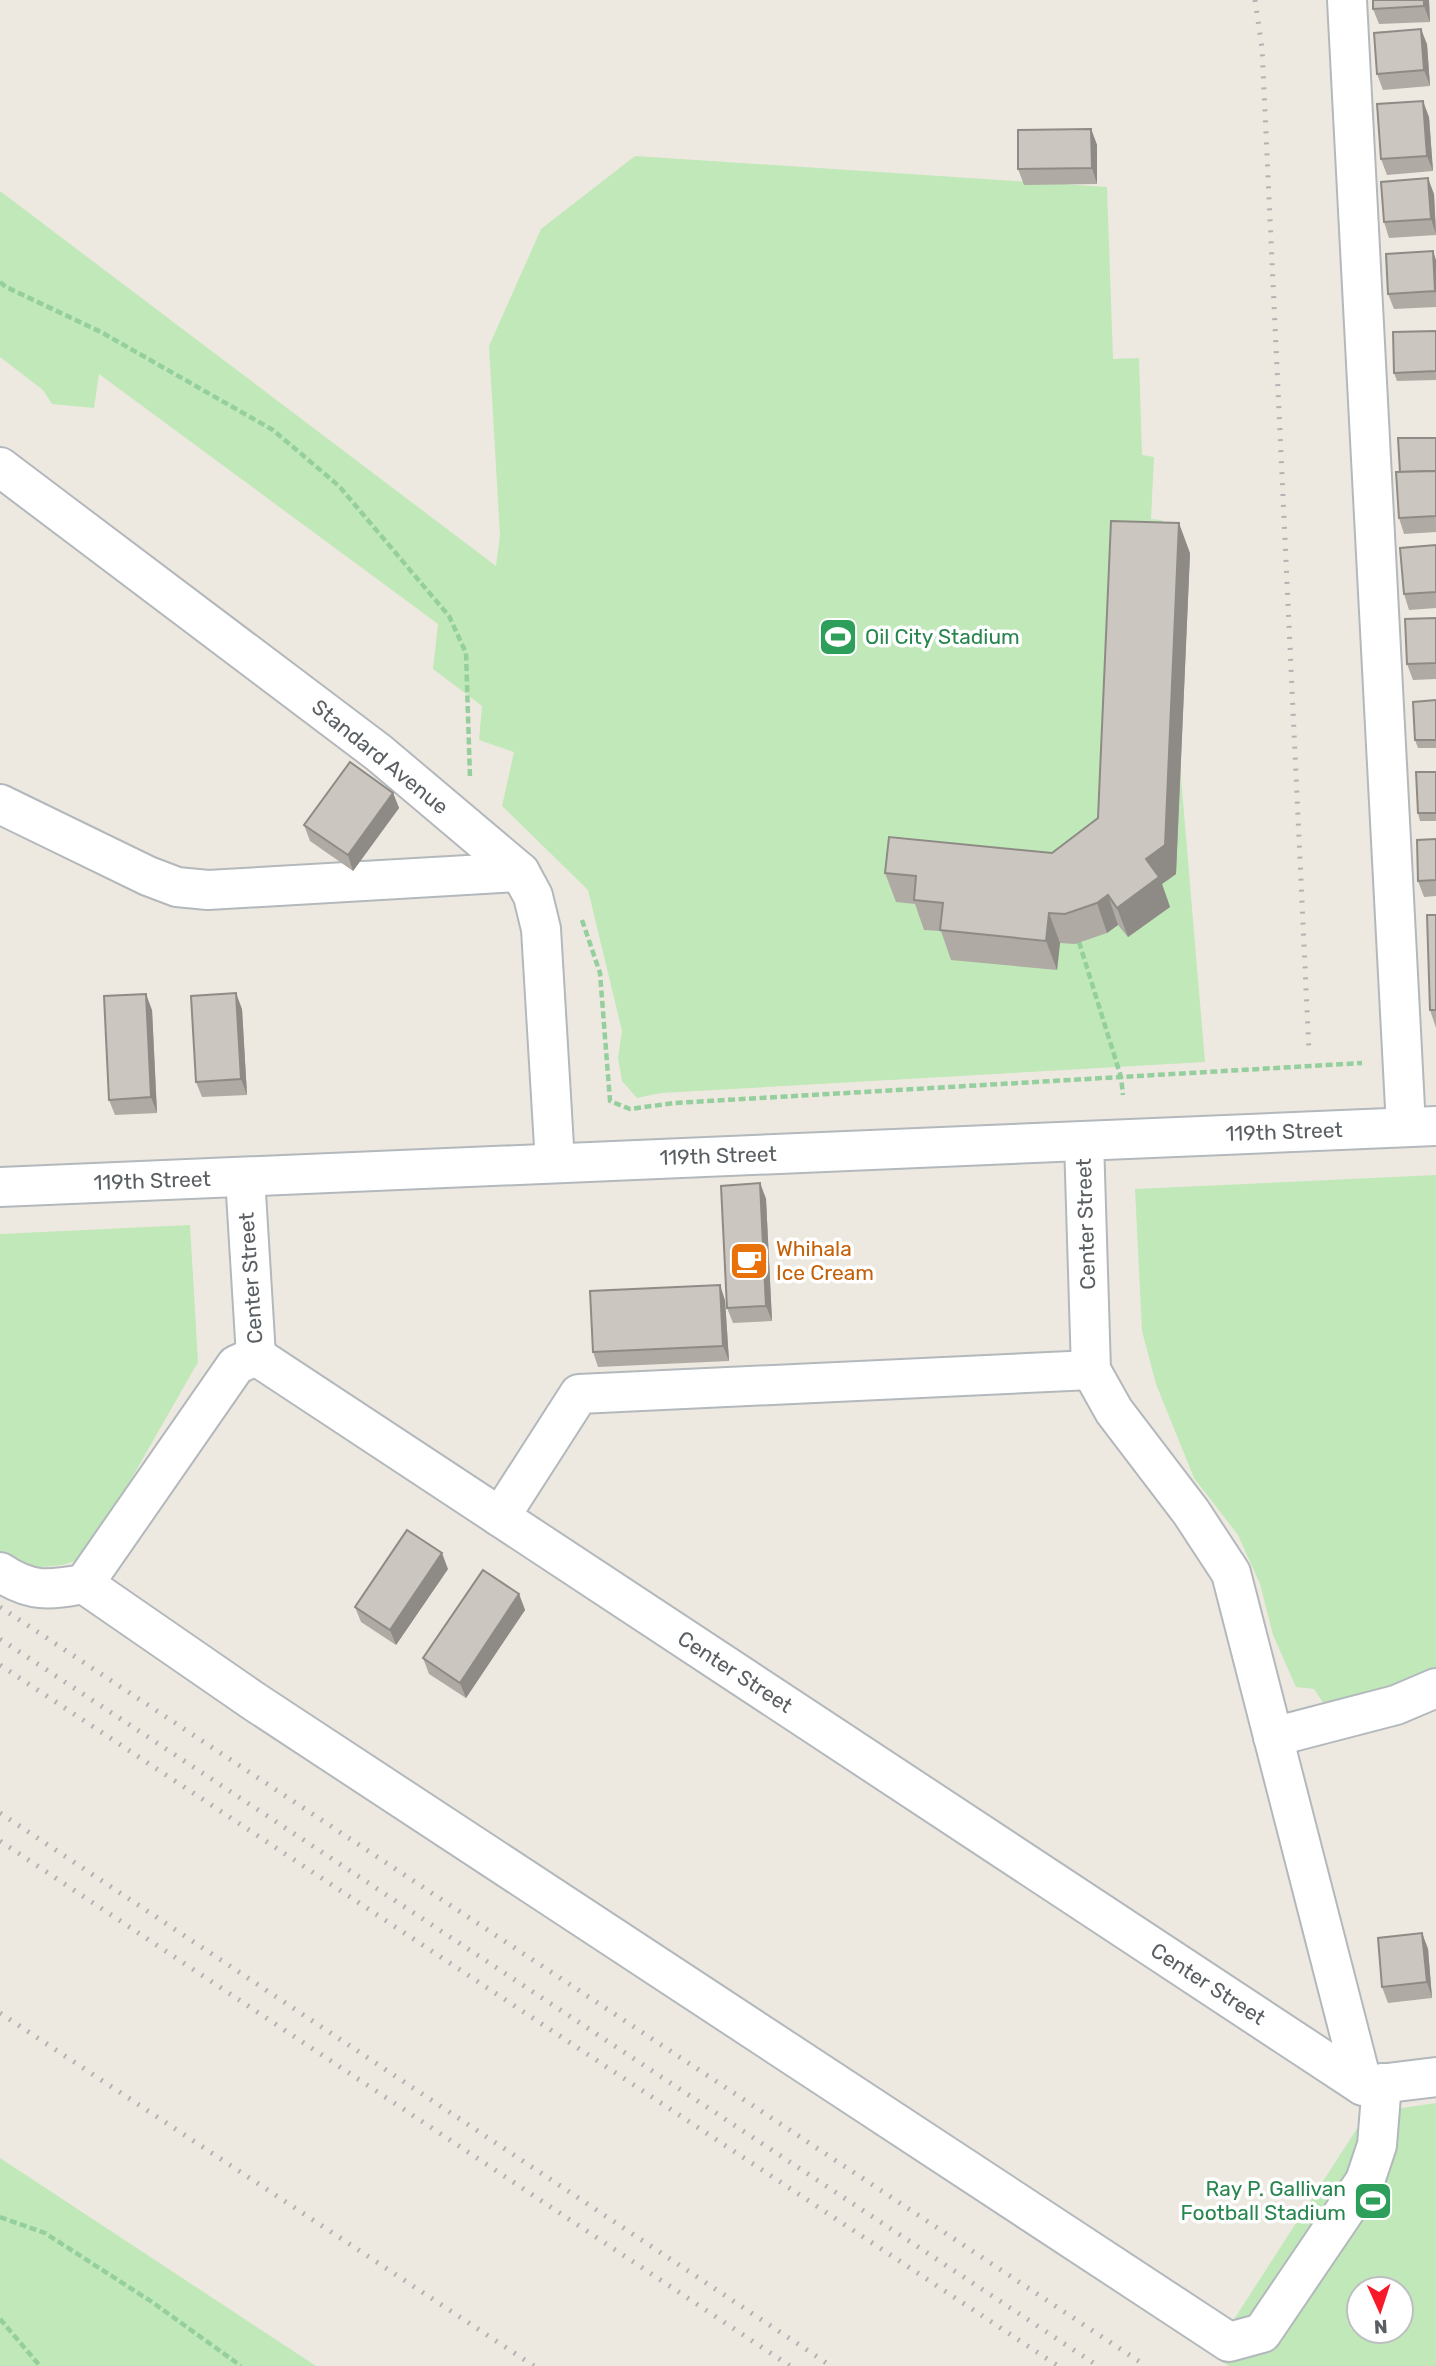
<svg xmlns="http://www.w3.org/2000/svg" width="1436" height="2366" font-family="Rubik,sans-serif">
  <style>
    .green { fill: #c0e8b9; fill-rule: evenodd }
    .lines { fill: none; stroke-linecap: round; stroke-linejoin: round }
    .minor-casing { stroke: #b3b8bc; stroke-width: 42 }
    .path { stroke: #94cf9d; stroke-width: 4.5; stroke-dasharray: 7 3.5; stroke-linecap: butt }
    .minor { stroke: #fff; stroke-width: 38 }
    .rail { stroke: #b2b3b4; stroke-width: 5; stroke-dasharray: 2 9; stroke-linecap: butt }
    .wall { fill: #afaaa4 }
    .shaded-wall { fill: #8e8b86 }
    .building { fill: #cbc6bf; stroke: #8e8b86; stroke-width: 2 }
    .labels { text-anchor: middle; stroke-width: 7; stroke-linejoin: round; paint-order: stroke }
    .leisure-label { font-size: 21px; fill: #27864d; stroke: #fff; text-anchor: start }
    .street-label { font-size: 21px; fill: #595f63; stroke: #fff }
    .food-label { font-size: 21px; fill: #c56008; stroke: #fff; text-anchor: start }
  </style>
  <rect width="100%" height="100%" fill="#eee9e0"/>
  <g class="green">
    <polygon points="635,156 1107,187 1113,359 1139,358 1142,455 1154,457 1151,519 1162,520 1164,541 1178,543 1190,553 1180,766 1205,1062 661,1093 637,1098 622,1081 618,1058 622,1031 588,890 502,806 514,752 479,740 482,706 433,669 438,624 99,374 94,408 52,404 43,390 0,357 0,191 496,566 500,536 489,346 541,229"/>
    <polygon points="1436,1175 1436,1667 1374,1692 1324,1704 1314,1689 1296,1687 1273,1635 1260,1584 1238,1535 1194,1478 1156,1384 1142,1331 1135,1189"/>
    <polygon points="190,1225 198,1362 86,1558 62,1565 32,1568 0,1552 0,1234"/>
    <path d="M1436,2103V2366H1229L1211,2355L1367,2113ZM1359,2289H1401V2331H1359Z"/>
    <polygon points="0,2158 316,2366 0,2366"/>
  </g>
  <g class="lines">
    <g class="minor-casing">
      <g id="minor">
        <polyline points="1347,0 1406,1127"/>
        <polyline points="0,467 379,753 520,872 533,896 541,929 555,1163"/>
        <polyline points="0,804 148,876 177,887 208,890 520,872"/>
        <polyline points="1084,1141 1091,1370 1114,1411 1191,1512 1231,1573 1363,2086"/>
        <polyline points="245,1177 256,1356"/>
        <polyline points="0,1187 1436,1126"/>
        <polyline points="256,1356 1363,2086 1436,2077"/>
        <polyline points="500,1517 579,1394 1091,1370"/>
        <path d="M0,1572C31,1593 49,1590 84,1584L255,1702L1229,2342L1262,2333L1365,2181L1377,2145L1382,2083"/>
        <polyline points="84,1584 236,1365 256,1356"/>
        <polyline points="1273,1737 1396,1705 1436,1688"/>
      </g>
    </g>
    <g class="path">
      <polyline points="0,282 6,287 101,332 273,430 339,486 449,616 466,653 470,778"/>
      <polyline points="582,920 600,973 610,1101 630,1109 674,1103 1362,1063"/>
      <polyline points="1079,942 1121,1077 1123,1095"/>
      <polyline points="0,2217 45,2233 152,2302 241,2366"/>
      <polyline points="0,2319 40,2366"/>
    </g>
    <use href="#minor" class="minor"/>
    <g class="rail">
      <polyline points="1255,0 1262,48 1309,1052"/>
      <polyline points="0,1607 1146,2366"/>
      <polyline points="0,1639 1098,2366"/>
      <polyline points="0,1665 1058,2366"/>
      <polyline points="0,1813 831,2366"/>
      <polyline points="0,1841 790,2366"/>
      <polyline points="0,2013 534,2366"/>
    </g>
  </g>
  <g class="wall">
    <polygon points="1429,0 1430,22 1379,24 1373,9"/>
    <polygon points="1427,44 1430,86 1383,90 1377,74"/>
    <polygon points="1429,117 1433,171 1387,175 1381,159"/>
    <polygon points="1091,129 1097,145 1097,184 1024,185 1018,169"/>
    <polygon points="1434,194 1436,235 1389,238 1384,222"/>
    <polygon points="1436,260 1436,307 1394,309 1388,294"/>
    <polygon points="1436,331 1436,380 1397,381 1394,373"/>
    <polygon points="1436,438 1436,532 1404,534 1399,518 1400,472"/>
    <polygon points="1436,545 1436,608 1409,610 1404,594"/>
    <polygon points="1190,553 1176,874 1162,884 1170,907 1128,937 1118,925 1107,933 1075,944 1060,943 1057,970 951,960 941,931 924,930 915,904 896,902 885,873 1052,853 1098,818"/>
    <polygon points="1436,618 1436,679 1413,680 1407,664"/>
    <polygon points="1436,700 1436,748 1418,748 1415,740"/>
    <polygon points="1436,772 1436,821 1420,821 1418,813"/>
    <polygon points="393,793 399,808 353,871 310,841 304,825"/>
    <polygon points="1436,839 1436,896 1424,897 1418,881"/>
    <polygon points="1436,915 1436,1028 1430,1010"/>
    <polygon points="242,1009 247,1095 202,1097 196,1082"/>
    <polygon points="152,1010 157,1113 115,1115 109,1100"/>
    <polygon points="760,1183 766,1199 772,1321 733,1323 727,1308"/>
    <polygon points="725,1300 729,1361 598,1367 593,1352"/>
    <polygon points="448,1569 396,1645 361,1622 355,1607"/>
    <polygon points="519,1594 525,1610 466,1698 429,1674 423,1658"/>
    <polygon points="1422,1933 1428,1949 1432,1998 1388,2003 1382,1987"/>
  </g>
  <g class="shaded-wall">
    <polygon points="1424,0 1429,0 1430,22 1424,6"/>
    <polygon points="1421,29 1427,44 1430,86 1424,70"/>
    <polygon points="1423,101 1429,117 1433,171 1427,156"/>
    <polygon points="1091,129 1097,145 1097,184 1092,168"/>
    <polygon points="1428,178 1434,194 1436,234 1431,219"/>
    <polygon points="1433,251 1436,260 1436,294 1435,291"/>
    <polygon points="1179,523 1190,553 1176,874 1162,884 1170,907 1128,937 1117,908"/>
    <polygon points="393,793 399,808 353,871 348,855"/>
    <polygon points="1108,895 1118,925 1107,933 1097,903"/>
    <polygon points="1049,913 1060,943 1057,970 1046,941"/>
    <polygon points="236,993 242,1009 247,1095 241,1079"/>
    <polygon points="146,994 152,1010 157,1113 151,1097"/>
    <polygon points="760,1183 766,1199 772,1321 766,1306"/>
    <polygon points="720,1285 725,1300 729,1361 723,1346"/>
    <polygon points="442,1553 448,1569 396,1645 390,1630"/>
    <polygon points="519,1594 525,1610 466,1698 460,1683"/>
    <polygon points="1422,1933 1428,1949 1432,1998 1427,1982"/>
  </g>
  <g class="building">
    <polygon points="1373,0 1424,0 1424,6 1373,9"/>
    <polygon points="1421,29 1424,70 1377,74 1374,33"/>
    <polygon points="1423,101 1427,156 1381,159 1377,104"/>
    <polygon points="1091,129 1092,168 1018,169 1018,130"/>
    <polygon points="1428,178 1431,219 1384,222 1381,182"/>
    <polygon points="1433,251 1435,291 1388,294 1386,254"/>
    <polygon points="1436,331 1436,371 1394,373 1393,332"/>
    <polygon points="1398,438 1436,438 1436,471 1400,472"/>
    <polygon points="1436,471 1436,516 1399,518 1396,472"/>
    <polygon points="1111,521 1179,523 1165,845 1146,859 1159,877 1117,908 1108,895 1097,903 1065,914 1049,913 1046,941 940,930 943,903 914,900 916,876 885,873 889,837 1052,853 1098,818"/>
    <polygon points="1436,545 1436,592 1404,594 1400,548"/>
    <polygon points="1436,618 1436,663 1407,664 1405,619"/>
    <polygon points="1436,700 1436,740 1415,740 1413,702"/>
    <polygon points="350,762 393,793 348,855 304,825"/>
    <polygon points="1416,772 1436,772 1436,813 1418,813"/>
    <polygon points="1436,839 1436,880 1418,881 1417,840"/>
    <polygon points="1427,915 1436,915 1436,1010 1430,1010"/>
    <polygon points="236,993 241,1079 196,1082 191,996"/>
    <polygon points="146,994 151,1097 109,1100 104,996"/>
    <polygon points="760,1183 766,1306 727,1308 721,1186"/>
    <polygon points="720,1285 723,1346 593,1352 590,1291"/>
    <polygon points="407,1530 442,1553 390,1630 355,1607"/>
    <polygon points="483,1570 519,1594 460,1683 423,1658"/>
    <polygon points="1422,1933 1427,1982 1382,1987 1378,1938"/>
  </g>
  <defs>
    <g id="stadium-square" transform="scale(2.0125)"><rect x="-9" y="-9" width="18" height="18" rx="4" fill="#2e9e5b" stroke="#fff"/><path d="M0-5a6.5 5 0 1 0 0 10a6.5 5 0 1 0 0-10ZM-3.5-1.8h7v3.6h-7Z" fill="#fff"/></g>
    <g id="cafe-square" transform="scale(2.0125)"><rect x="-9" y="-9" width="18" height="18" rx="4" fill="#e8710a" stroke="#fff"/><path d="M-5.5-4.5H6V0H3Q3 3.5 0 3.5H-2.5Q-5.5 3.5-5.5 0ZM3-3.2v2h1.7v-2ZM-6 4.5H4V6H-6Z" fill="#fff"/></g>
  </defs>
  <g fill-rule="evenodd">
    <use href="#stadium-square" x="838" y="637"/>
    <use href="#cafe-square" x="749" y="1261"/>
    <use href="#stadium-square" x="1373" y="2201"/>
  </g>
  <g class="labels">
    <g class="leisure-label">
      <text x="865" y="644">Oil City Stadium</text>
      <text x="1346" y="2196" text-anchor="end">Ray P. Gallivan<tspan x="1346" dy="24">Football Stadium</tspan></text>
    </g>
    <g class="street-label">
      <text transform="translate(380 757) rotate(39)" y="7">Standard Avenue</text>
      <text transform="translate(1284 1132) rotate(-2)" y="7">119th Street</text>
      <text transform="translate(718 1156) rotate(-2)" y="7">119th Street</text>
      <text transform="translate(152 1181) rotate(-2)" y="7">119th Street</text>
      <text transform="translate(1086 1224) rotate(-92)" y="7">Center Street</text>
      <text transform="translate(251 1278) rotate(-94)" y="7">Center Street</text>
      <text transform="translate(735 1672) rotate(33)" y="7">Center Street</text>
      <text transform="translate(1208 1984) rotate(33)" y="7">Center Street</text>
    </g>
    <g class="food-label">
      <text x="776" y="1256">Whihala<tspan x="776" dy="24">Ice Cream</tspan></text>
    </g>
  </g>
  <g transform="translate(1380 2310) rotate(177)"><circle r="33" fill="#ffffff" stroke="#bdbfc1" stroke-width="2"/>
  <path d="M0-5L12 26L0 18L-12 26Z" fill="#f91a29"/>
  <text y="-10" font-size="19" font-weight="bold" text-anchor="middle" fill="#595f63">N</text>
  </g>
</svg>
